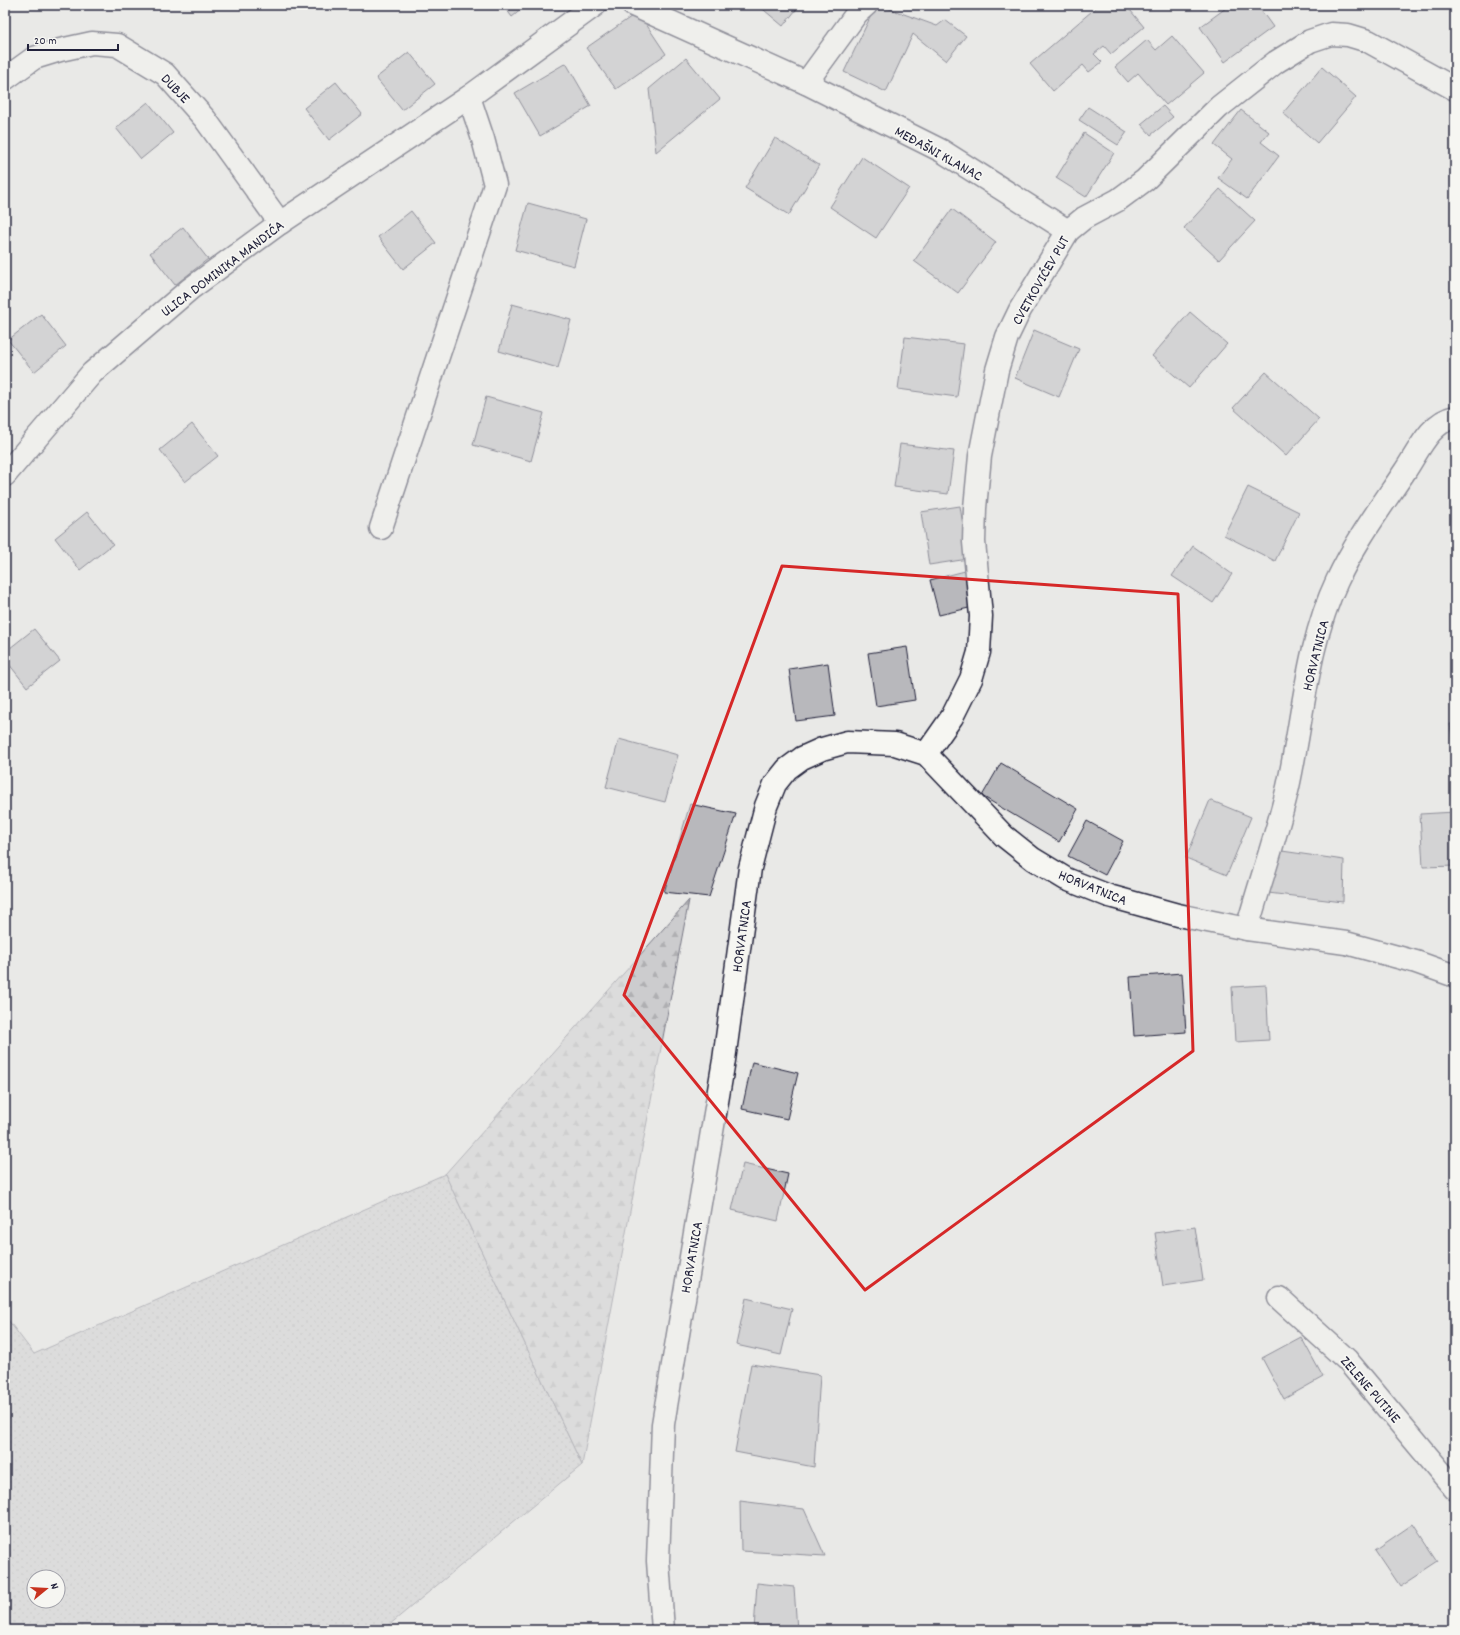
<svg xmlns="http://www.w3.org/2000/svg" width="1460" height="1635" font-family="Dekko,sans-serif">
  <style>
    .grass { fill: url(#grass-dots); stroke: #777784; fill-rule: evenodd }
    .forest { fill: url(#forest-firs); stroke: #777784 }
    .building { fill: #b8b8bc; stroke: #22223b }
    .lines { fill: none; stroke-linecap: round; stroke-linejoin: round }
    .minor-casing { stroke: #22223b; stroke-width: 25 }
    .minor { stroke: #f6f6f2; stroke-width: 22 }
    .marked { fill: none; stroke: #d62828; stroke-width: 3; stroke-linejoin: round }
    .labels { text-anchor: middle; stroke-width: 3.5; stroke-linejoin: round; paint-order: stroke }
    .street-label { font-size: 15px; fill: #22223b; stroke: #f6f6f2 }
  </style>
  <defs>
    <pattern id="grass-dots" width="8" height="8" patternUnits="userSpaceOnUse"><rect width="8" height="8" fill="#ccccce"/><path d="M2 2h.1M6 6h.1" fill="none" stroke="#afafb2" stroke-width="1.8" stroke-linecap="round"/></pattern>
    <pattern id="forest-firs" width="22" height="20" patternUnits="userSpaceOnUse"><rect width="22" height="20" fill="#ccccce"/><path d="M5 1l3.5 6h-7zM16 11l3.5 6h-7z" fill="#afafb2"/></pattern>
  </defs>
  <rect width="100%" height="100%" fill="#e9e9e7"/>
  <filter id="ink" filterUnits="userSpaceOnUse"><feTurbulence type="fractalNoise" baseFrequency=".025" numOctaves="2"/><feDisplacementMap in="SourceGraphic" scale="8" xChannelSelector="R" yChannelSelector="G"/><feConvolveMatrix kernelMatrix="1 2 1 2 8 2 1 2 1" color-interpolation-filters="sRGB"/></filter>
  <g filter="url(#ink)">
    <path class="grass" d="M445,1174L582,1465L383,1630H5V1316L34,1354ZM34,1577H58V1601H34Z"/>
    <polygon class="forest" points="689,900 582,1465 445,1174"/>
    <g class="building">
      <polygon points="503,5 527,5 512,17"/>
      <polygon points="758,5 800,5 783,26"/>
      <polygon points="876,5 879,5 937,26 945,20 966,36 946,61 913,34 886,92 844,72"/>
      <polygon points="1099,5 1126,5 1144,27 1111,54 1104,46 1094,54 1102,62 1089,72 1083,65 1053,91 1030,64"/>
      <polygon points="1230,5 1257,5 1273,27 1225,62 1200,27"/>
      <polygon points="638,12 666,54 616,89 586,48"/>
      <polygon points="1172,36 1204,73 1166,105 1138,73 1128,82 1115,67 1147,40 1156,50"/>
      <polygon points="409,52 435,84 402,110 376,78"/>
      <polygon points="686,58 720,99 656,152 649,89"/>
      <polygon points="566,63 591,106 540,136 515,93"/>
      <polygon points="1322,67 1356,97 1317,143 1283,113"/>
      <polygon points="336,82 362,114 329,140 304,108"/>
      <polygon points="148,102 173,133 141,159 116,128"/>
      <polygon points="1163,106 1173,117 1151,135 1141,124"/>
      <polygon points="1088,107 1127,132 1118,145 1079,120"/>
      <polygon points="1241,110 1269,132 1261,142 1279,156 1247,199 1218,178 1232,159 1214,145"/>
      <polygon points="1084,133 1114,153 1086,197 1056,178"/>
      <polygon points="775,138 819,165 789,215 745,188"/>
      <polygon points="862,157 909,188 876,238 830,207"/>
      <polygon points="1220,189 1255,221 1219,260 1184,228"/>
      <polygon points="528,203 586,219 574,266 515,250"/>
      <polygon points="952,209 996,242 958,293 914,261"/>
      <polygon points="411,211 436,243 403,269 378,237"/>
      <polygon points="183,227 208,259 175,285 150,253"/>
      <polygon points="512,304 571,320 558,368 499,351"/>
      <polygon points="1190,312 1227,344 1189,388 1152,356"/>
      <polygon points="41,314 66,346 34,372 8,340"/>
      <polygon points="1034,330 1079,349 1059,397 1015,378"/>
      <polygon points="905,337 964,344 957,397 898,389"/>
      <polygon points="1266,372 1319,419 1286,456 1233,408"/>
      <polygon points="486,397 544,413 531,461 473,445"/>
      <polygon points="192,424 218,456 185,482 160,450"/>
      <polygon points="900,444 954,451 948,494 894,487"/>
      <polygon points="1248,487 1299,512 1275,561 1224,535"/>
      <polygon points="960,506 968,559 929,565 921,512"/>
      <polygon points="87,512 113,544 80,570 55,538"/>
      <polygon points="1193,546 1232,574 1213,603 1172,576"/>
      <polygon points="965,571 973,607 939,615 930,580"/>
      <polygon points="34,629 60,661 27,687 5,659 5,652"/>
      <polygon points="907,647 915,700 876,706 868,653"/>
      <polygon points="828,663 835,716 796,721 789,669"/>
      <polygon points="1450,724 1455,724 1455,758"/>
      <polygon points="619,739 678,755 665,802 606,787"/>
      <polygon points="1001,763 1078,809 1059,842 982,796"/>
      <polygon points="1210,800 1251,817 1227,875 1186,858"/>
      <polygon points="690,804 736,814 709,897 664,892"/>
      <polygon points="1455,812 1455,866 1423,867 1420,814"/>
      <polygon points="1087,821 1123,841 1105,875 1068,856"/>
      <polygon points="1282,851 1344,860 1343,902 1268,893"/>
      <polygon points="1182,973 1186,1032 1134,1036 1130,977"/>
      <polygon points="1266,985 1269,1040 1235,1042 1232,987"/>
      <polygon points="752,1062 798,1073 787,1119 742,1109"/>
      <polygon points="743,1164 788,1174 778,1221 732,1210"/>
      <polygon points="1195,1227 1203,1280 1163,1286 1155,1233"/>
      <polygon points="746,1298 792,1309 781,1355 736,1345"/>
      <polygon points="1301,1337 1323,1377 1284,1399 1262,1358"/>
      <polygon points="751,1364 820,1375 814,1467 735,1452"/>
      <polygon points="740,1501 804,1509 825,1556 741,1551"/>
      <polygon points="1413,1524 1438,1562 1400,1587 1375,1550"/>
      <polygon points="757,1583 794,1587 797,1630 754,1630"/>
    </g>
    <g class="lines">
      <g class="minor-casing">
        <g id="minor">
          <polyline points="633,5 806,83 942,151 1068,231"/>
          <polyline points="5,79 34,58 60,50 92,43 117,45 165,74 205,119 280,223"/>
          <polyline points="806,83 857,13 866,5"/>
          <polyline points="5,475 92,373 190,289 280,223 469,97 595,5"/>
          <polyline points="381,528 495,185 483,139 469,97"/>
          <polyline points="926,754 952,717 971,679 979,652 981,616 974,542 975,508 980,456 997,370 1007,337 1020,310 1068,231 1084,218 1118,200 1145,180 1219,107 1276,62 1310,41 1331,34 1348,35 1368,41 1455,89"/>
          <path d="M1247,929C1260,882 1277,834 1288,787C1303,719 1307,644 1337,581C1355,542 1381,507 1405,471C1418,452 1430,422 1455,417"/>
          <polyline points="1279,1298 1347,1360 1455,1489"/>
          <polyline points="663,1630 658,1561 663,1424 724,1060 750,868 766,806 775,784 787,769 802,758 822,749 847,742 895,744 926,754 1004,836 1033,859 1066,879 1109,896 1178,915 1247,929 1346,943 1416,962 1455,976"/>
        </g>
      </g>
      <use href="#minor" class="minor"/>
    </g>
  </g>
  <path d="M0 0H1460V1635H0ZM782,566L1178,594L1193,1051L865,1290L624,995Z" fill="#e9e9e7" fill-opacity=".55" fill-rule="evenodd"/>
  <path class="marked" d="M782,566L1178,594L1193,1051L865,1290L624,995Z"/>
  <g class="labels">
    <g class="street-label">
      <text transform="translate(176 88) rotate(46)" y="5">DUBJE</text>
      <text transform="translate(939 153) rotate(29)" y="5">MEĐAŠNI KLANAC</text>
      <text transform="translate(222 268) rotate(-37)" y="5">ULICA DOMINIKA MANDIĆA</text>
      <text transform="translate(1040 280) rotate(-60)" y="5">CVETKOVIĆEV PUT</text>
      <text transform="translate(1315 655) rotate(-76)" y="5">HORVATNICA</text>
      <text transform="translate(1093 887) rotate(22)" y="5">HORVATNICA</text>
      <text transform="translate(741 936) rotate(-82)" y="5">HORVATNICA</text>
      <text transform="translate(691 1257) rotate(-80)" y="5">HORVATNICA</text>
      <text transform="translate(1371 1389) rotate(49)" y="5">ZELENE PUTINE</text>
    </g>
  </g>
  <rect width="1460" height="1635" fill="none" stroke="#f6f6f2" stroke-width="20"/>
  <rect x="10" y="10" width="1440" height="1615" fill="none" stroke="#22223b" stroke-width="1.5" filter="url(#ink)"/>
  <g transform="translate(46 1589) rotate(72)"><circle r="19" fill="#f6f6f2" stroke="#a1a1a9"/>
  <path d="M0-3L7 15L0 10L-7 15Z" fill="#c8321e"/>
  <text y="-6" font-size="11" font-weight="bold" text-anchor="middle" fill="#22223b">N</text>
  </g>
  <path d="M28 44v6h90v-6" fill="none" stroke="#22223b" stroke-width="2"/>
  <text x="34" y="44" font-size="12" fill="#22223b" stroke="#f6f6f2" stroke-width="3" paint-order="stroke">20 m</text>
</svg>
